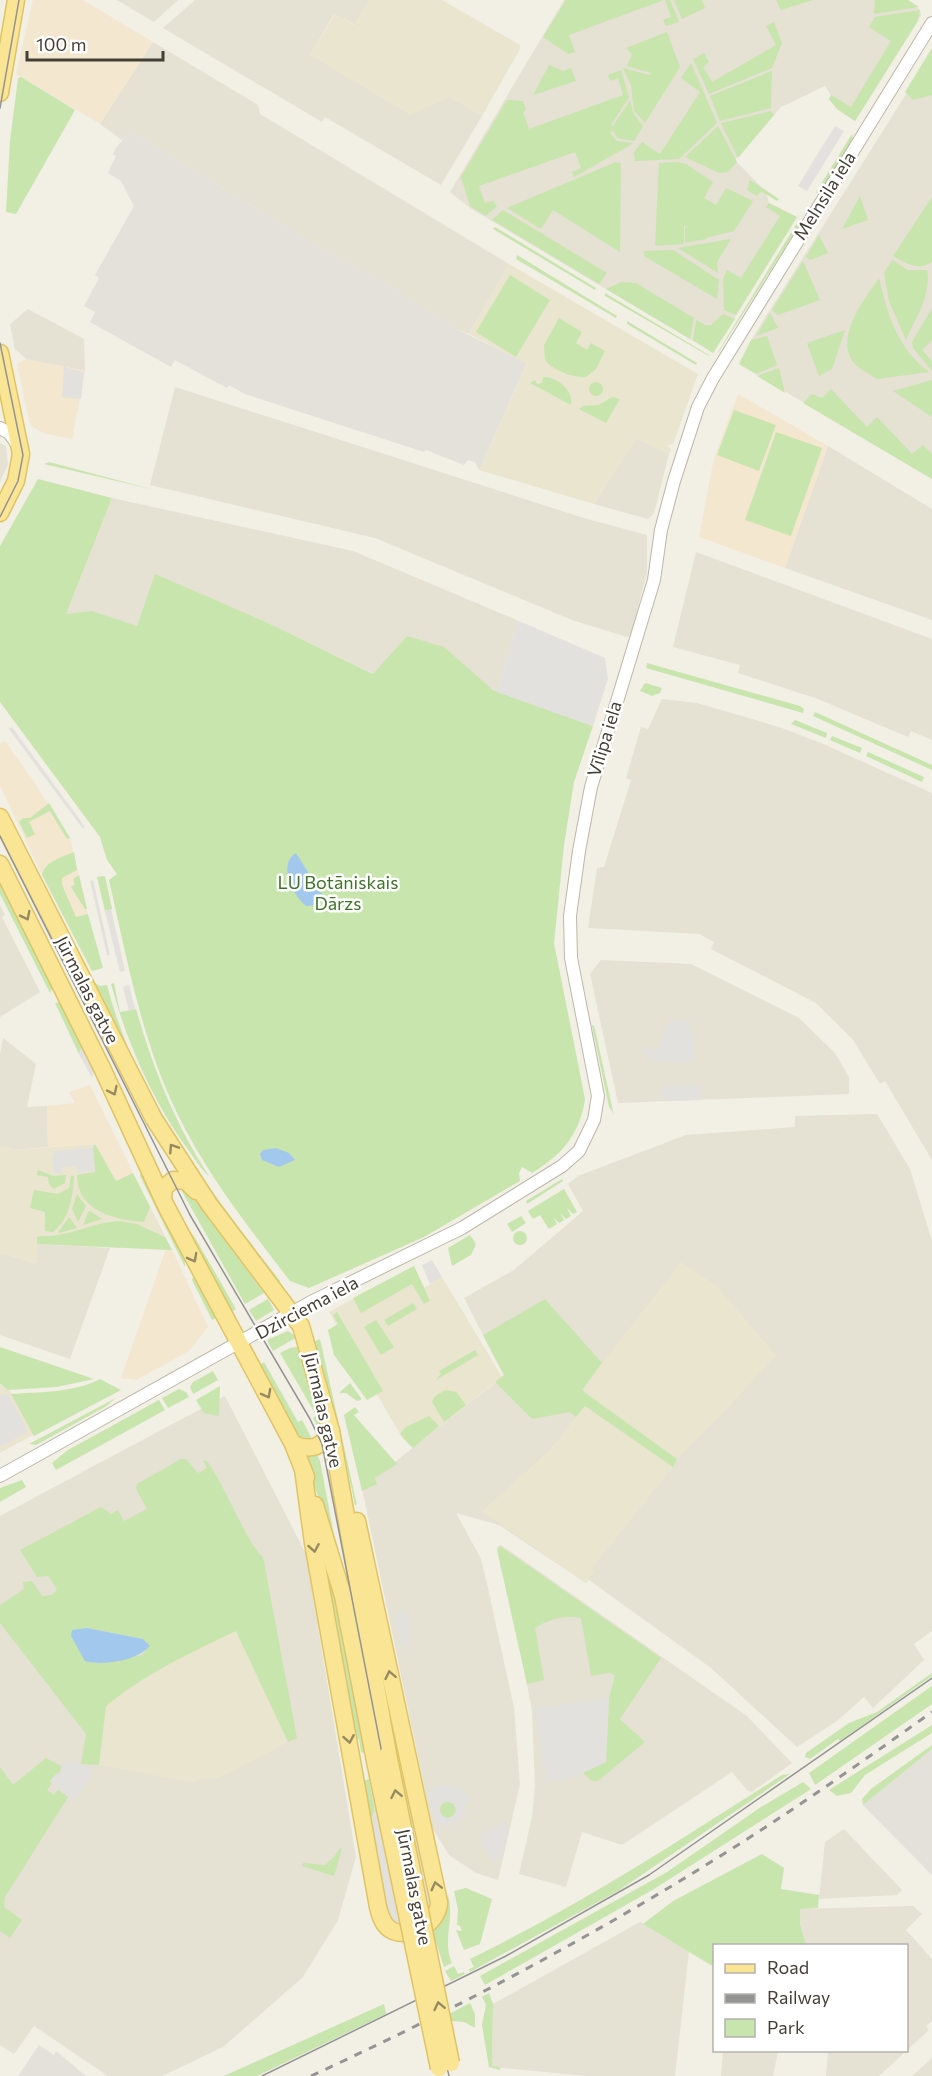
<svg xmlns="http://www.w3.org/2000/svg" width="932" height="2076" font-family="Commissioner,sans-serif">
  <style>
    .residential { fill: #e5e1d3 }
    .commercial { fill: #f3e7d0 }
    .industrial { fill: #e4e0da }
    .education { fill: #eae5cf }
    .green { fill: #c8e5ae; fill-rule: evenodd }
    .parking { fill: #e2e1dd; fill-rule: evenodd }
    .water { fill: #a2c9ed }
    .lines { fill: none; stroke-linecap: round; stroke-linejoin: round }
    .minor-casing { stroke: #bdb7a8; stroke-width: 14 }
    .major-casing { stroke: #dfc465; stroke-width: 19 }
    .minor { stroke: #fff; stroke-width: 12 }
    .major { stroke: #fae595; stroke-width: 16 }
    .tram { stroke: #949494; stroke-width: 1.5 }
    .rail { stroke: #949494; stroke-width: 3; stroke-dasharray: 8 8; stroke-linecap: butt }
    .major-bridge-casing { stroke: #dfc465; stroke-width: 19; stroke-linecap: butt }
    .major-bridge { stroke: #fae595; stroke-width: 16 }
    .oneway { stroke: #968a60 }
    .labels { text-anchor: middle; stroke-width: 5; stroke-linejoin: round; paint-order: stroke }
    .street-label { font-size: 18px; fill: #443f35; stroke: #fff }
    .park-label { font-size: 18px; fill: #40732a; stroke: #fff }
  </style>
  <rect width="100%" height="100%" fill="#f2efe5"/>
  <g class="residential">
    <polygon points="117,0 178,0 154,22"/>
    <polygon points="195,0 370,0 356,25 334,14 310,55 450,97 482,116 441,185 325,117 322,122 163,28"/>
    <polygon points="564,0 908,0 920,10 921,15 855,121 837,109 829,99 831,95 825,86 781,107 735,160 766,192 769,203 797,217 713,353 470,208 450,192"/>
    <polygon points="153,42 258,105 260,114 509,264 469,334 456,329 381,280 321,248 130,131 122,140 100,124"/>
    <polygon points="932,53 932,479 739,364 751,340"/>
    <polygon points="28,309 84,339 85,371 26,359 15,349 10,324"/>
    <polygon points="175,387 587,519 647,535 647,572 631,635 627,637 572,620 375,538 150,485"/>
    <polygon points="636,438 669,454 654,513 648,519 594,504"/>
    <polygon points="0,443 6,446 8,465 0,481"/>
    <polygon points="828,446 932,509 932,620 785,568"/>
    <polygon points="112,498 353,551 519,621 497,692 407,636 374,674 268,623 155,575 137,626 66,614"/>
    <polygon points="696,552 932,639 932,740 911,731 908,737 818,699 738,673 740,665 673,647"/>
    <polygon points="662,699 697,703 779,727 821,743 932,793 932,1160 885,1081 880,1084 853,1040 816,1003 711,949 714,942 699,934 588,928 597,868 604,867 631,780 626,778 641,727 648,729"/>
    <polygon points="0,905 5,915 2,917 40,992 0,1017"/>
    <polygon points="601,960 691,964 799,1018 835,1053 849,1077 849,1094 618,1103 590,974"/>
    <polygon points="3,1038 36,1064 27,1107 47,1106 48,1147 15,1150 0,1146 0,1054"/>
    <polygon points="877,1114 910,1169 932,1241 932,1631 914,1644 924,1660 873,1708 864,1697 837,1721 797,1747 711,1668 589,1580 586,1583 499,1525 456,1513 481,1559 488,1588 514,1708 520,1784 498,1880 476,1873 449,1855 433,1829 362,1488 504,1376 464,1298 514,1270 583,1211 568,1184 578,1176 686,1135 795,1127 795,1116"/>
    <polygon points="37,1244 110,1248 70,1359 0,1335 0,1253 36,1263"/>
    <polygon points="225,1396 306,1554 356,1857 338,1920 303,1977 223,2047 162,2076 108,2076 34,2026 14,2054 0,2045 0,1516"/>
    <polygon points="501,1545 747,1716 792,1763 752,1792 748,1791 732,1772 622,1845 582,1832 566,1887 519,1874 532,1817 535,1786 532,1711 519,1643 497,1547"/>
    <polygon points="844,1829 902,1890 897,1895 819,1899 825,1842"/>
    <polygon points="913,1906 922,1914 906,1930 932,1959 932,2021 926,2026 929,2030 879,2076 826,2076 828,2053 823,2051 906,2050 906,1946 806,1945 800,1923 800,1909"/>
    <polygon points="640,1922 689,1952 675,2076 587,2076 492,2067 493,2004"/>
    <polygon points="723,2051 778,2051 773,2076 721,2076"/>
    <polygon points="932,2058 932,2076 912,2076"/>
  </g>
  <g class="commercial">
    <polygon points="33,0 83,0 153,42 100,124 16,74"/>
    <polygon points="26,359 85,371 72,439 43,433 30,425 17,364"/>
    <polygon points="738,394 828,446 785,568 699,537 714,458"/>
    <polygon points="5,741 35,783 71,841 74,858 42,875 0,786 0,743"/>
    <polygon points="77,867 88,914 76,917 56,878"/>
    <polygon points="90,1085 133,1173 116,1181 95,1144 48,1147 47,1106 75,1103 69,1092"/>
    <polygon points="166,1249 172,1250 208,1327 189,1351 136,1380 121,1378"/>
  </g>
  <g class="industrial">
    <polygon points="130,131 321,248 381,280 456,329 527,363 479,470 475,462 468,460 464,465 426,450 424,452 245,394 229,385 227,388 175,360 171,367 90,322 95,312 84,306 99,278 95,275 134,206 121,181 108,173 116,156 113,154 116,148"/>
    <polygon points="932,1749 932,1875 863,1805"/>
    <polygon points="39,2045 54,2055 56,2051 86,2076 18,2076"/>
  </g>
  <g class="education">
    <polygon points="369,0 442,0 520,45 520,49 482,116 450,97 410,115 310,55 335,14 354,25"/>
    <polygon points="509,264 698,374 673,444 668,445 671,450 669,454 636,438 594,504 479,470 527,364 469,334"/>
    <polygon points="95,1144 116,1181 133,1173 172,1250 37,1244 37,1263 0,1253 0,1146 15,1150"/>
    <polygon points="681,1262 716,1285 776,1355 725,1411 677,1459 584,1392 582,1389"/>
    <polygon points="414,1266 424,1288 442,1277 502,1377 413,1448 403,1439 329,1312"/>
    <polygon points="0,1380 9,1389 35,1434 0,1453"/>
    <polygon points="585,1405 673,1467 592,1568 595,1571 586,1583 482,1511 550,1450"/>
    <polygon points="236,1631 288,1742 219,1778 200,1779 195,1783 99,1765 106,1706 125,1690 168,1664"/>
  </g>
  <g class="green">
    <polygon points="566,0 664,0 569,35 575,52 568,54 543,37"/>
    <polygon points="665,0 670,0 679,22 666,26 663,20 671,17"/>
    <polygon points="674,0 702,0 705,8 682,19"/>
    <polygon points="776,0 813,0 781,10"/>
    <polygon points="875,0 908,0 919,7 874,14"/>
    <polygon points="920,10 918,21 855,121 837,109 829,99 831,95 851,107 891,41 869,27 875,17"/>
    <polygon points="774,22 782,43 772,68 709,94 693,59 704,53 709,62 703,67 712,82 776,45 766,26"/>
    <polygon points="667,32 680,67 645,123 634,111 631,85 623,68 650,75 651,73 627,66 632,54 626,48"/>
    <polygon points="932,48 932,95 913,100 905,92"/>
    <polygon points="691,63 717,123 679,159 635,161 634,152 642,142 660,154 700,92 681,78"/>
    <polygon points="549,65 563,71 571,68 576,81 533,95"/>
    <polygon points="621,70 629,97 611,125 613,126 630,100 633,113 643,126 634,141 617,138 613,130 610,133 617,141 633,143 629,146 574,177 572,172 581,168 575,152 479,186 485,203 493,201 497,206 486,216 470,206 461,177 507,100 523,101 526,110 523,112 529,129 623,95 618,78 610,81 608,75"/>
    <polygon points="772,71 771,108 720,121 710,96"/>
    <polygon points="21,77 75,110 16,214 6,212 10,141 18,78"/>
    <polygon points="771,111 774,115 738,158 721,123"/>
    <polygon points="718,126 737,162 728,172 719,173 685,157"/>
    <polygon points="852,134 853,139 819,194 816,192"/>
    <polygon points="616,162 621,163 620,252 553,210 541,229 507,208"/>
    <polygon points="677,162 686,164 713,182 704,198 716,205 726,188 753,201 734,231 706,238 703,224 706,239 685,243 685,227 690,226 684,226 684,244 655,246 659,163"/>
    <polygon points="750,180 779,199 777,201 761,191 757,196 747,190"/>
    <polygon points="860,196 868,220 842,229"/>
    <path d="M932,197V262C918,271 907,264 893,256Z"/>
    <polygon points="769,203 797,217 736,315 724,310 723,279 727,270 741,278 780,216 766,207"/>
    <polygon points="503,210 607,273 599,284 492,220"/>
    <polygon points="800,218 800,224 718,353 718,352"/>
    <polygon points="495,227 596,288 595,290 493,229"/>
    <polygon points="819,235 828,253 810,260 806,257"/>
    <polygon points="731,239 717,262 718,273 678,248"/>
    <polygon points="673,250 719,280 717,299 644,256 644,251"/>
    <polygon points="517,255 617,316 616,318 516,259"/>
    <path d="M892,260L908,270H927C932,294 915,319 906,340L889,301L884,273Z"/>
    <polygon points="803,261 820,300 778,315 772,310"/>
    <polygon points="510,275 550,300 516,357 476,332"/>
    <path d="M879,278C888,315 897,348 929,372L877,379C871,375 859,369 854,363C834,337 865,299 879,278Z"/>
    <polygon points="622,282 636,283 694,318 690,339 606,289"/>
    <polygon points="605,293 709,355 709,356 605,296"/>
    <polygon points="932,308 932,340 922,350 932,361 932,371 913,348 912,342"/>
    <polygon points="770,313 778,328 756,336"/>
    <polygon points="723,314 735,319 713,353 693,340 696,320 705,325 711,325"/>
    <path d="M559,318L582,332L576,343L587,350L591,343L605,351L596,369L586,377C573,378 553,370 545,360L544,345Z"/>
    <polygon points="627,321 697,363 696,365 627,324"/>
    <polygon points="845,330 832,369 819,376 807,343"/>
    <polygon points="767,336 777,365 756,374 739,364 751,340"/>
    <polygon points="779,368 785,393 757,376"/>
    <path d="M543,377C557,377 574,390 571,405L530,383L535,380L537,384L542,383Z"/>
    <polygon points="932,380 932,417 893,391"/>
    <circle cx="596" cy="389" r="7"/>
    <polygon points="831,389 867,427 877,417 912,454 923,445 932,454 932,479 803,403 812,394 822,398"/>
    <polygon points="612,397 620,399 606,423 579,409 583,406 599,405"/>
    <polygon points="734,410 776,425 759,471 717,455"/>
    <polygon points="776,432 822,448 791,536 745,520"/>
    <polygon points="49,462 155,490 44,464"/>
    <path d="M38,479L112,498L66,614L92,611L137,626L155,574L268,623L373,674L407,636L444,647L493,690L593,726L574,782L564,845L554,943L585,1099C580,1134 562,1155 532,1173L522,1167L519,1173L520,1181L424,1237L309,1288L290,1281C249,1228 208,1176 178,1115C142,1042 127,959 109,880L117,874L107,860L100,837L0,702V546Z"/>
    <polygon points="647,663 800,706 804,709 803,713 646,668"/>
    <polygon points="645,683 662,688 660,693 652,696 640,691"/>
    <polygon points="815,712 932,765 932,770 813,716"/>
    <polygon points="795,720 827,733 826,738 791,724"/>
    <polygon points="832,736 862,748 860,753 830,740"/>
    <polygon points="868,752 924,777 922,782 866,756"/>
    <polygon points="49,803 70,838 67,839 50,811 29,822 35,834 27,838 19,822 23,818 30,818"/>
    <path d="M74,852L77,870L62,878V885L76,917L88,914L103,968L92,971L42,875C44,862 62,857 74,852Z"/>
    <polygon points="79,875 87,909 85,909 71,887 75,884 73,879"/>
    <polygon points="105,876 112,909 105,911 97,877"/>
    <polygon points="0,878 54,985 50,993 0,894"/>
    <path d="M93,982L100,986L107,985C136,1098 210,1190 280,1281L277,1283L214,1200L165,1125Z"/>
    <path d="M114,983L120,1012L136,1009C153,1068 175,1124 209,1176C202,1171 195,1159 189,1151C153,1102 127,1043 111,984Z"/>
    <polygon points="60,1002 83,1043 79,1054 55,1003"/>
    <polygon points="594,1025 613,1111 614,1114 609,1107 592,1026"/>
    <path d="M95,1144L116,1181L133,1173L150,1207L144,1222C115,1220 77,1211 77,1175L95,1172L93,1148Z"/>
    <polygon points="38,1170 53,1176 66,1175 65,1183 54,1189 49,1184 48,1177 37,1175"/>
    <polygon points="142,1170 185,1257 185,1267 140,1176"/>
    <path d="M71,1176H74C73,1196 70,1219 53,1232L45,1231V1212L30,1208L34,1190L58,1194L69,1188Z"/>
    <polygon points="562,1179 563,1181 527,1204 526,1201"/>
    <polygon points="179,1186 190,1193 264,1293 245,1304"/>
    <polygon points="564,1189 577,1212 573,1214 567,1208 571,1216 566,1219 560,1213 564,1220 559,1223 553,1217 557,1224 549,1229 540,1215 533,1219 528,1211"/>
    <polygon points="77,1194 86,1206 78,1222 72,1209"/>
    <polygon points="90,1211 102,1219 83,1225 88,1212"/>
    <polygon points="521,1216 526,1223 512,1232 507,1224"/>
    <polygon points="69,1217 77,1228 59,1233 59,1231"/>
    <path d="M120,1221L137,1224L165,1237L172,1250L37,1244V1237L41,1236C72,1237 91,1222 120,1221Z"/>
    <polygon points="184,1225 194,1236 236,1309 230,1313"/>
    <circle cx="520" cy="1238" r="7"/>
    <polygon points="470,1235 476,1244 471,1255 452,1266 448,1248"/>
    <polygon points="414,1266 430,1301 424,1304 412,1284 361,1313 353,1298"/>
    <polygon points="194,1273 218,1317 212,1320 192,1280"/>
    <polygon points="268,1299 274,1310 256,1321 249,1310"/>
    <polygon points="545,1299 602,1363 583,1389 584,1392 677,1459 673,1467 585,1406 576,1417 570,1412 532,1419 495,1382 504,1375 483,1335"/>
    <polygon points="413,1303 417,1309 388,1326 384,1320"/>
    <polygon points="337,1312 383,1391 367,1400 334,1355 328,1330 338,1324 333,1315"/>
    <polygon points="376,1320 394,1347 381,1355 364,1327"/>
    <polygon points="288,1331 297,1337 273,1351 267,1340"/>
    <polygon points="320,1339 357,1505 355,1505 341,1440 314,1342"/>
    <polygon points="302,1346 323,1429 321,1434 313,1418 316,1415 280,1353 290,1348"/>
    <polygon points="0,1347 94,1379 57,1387 8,1390 0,1383"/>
    <polygon points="475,1350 478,1355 436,1380 441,1374 439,1371"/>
    <polygon points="264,1362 298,1422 302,1420 313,1441 297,1436 259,1366"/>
    <polygon points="213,1371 218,1380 193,1394 190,1387 193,1382"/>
    <path d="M100,1379L121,1390L34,1436L11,1394C40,1392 73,1393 100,1379Z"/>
    <polygon points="350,1383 361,1398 361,1400 357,1401 346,1393 339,1393"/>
    <polygon points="220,1386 219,1416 204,1413 196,1400"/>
    <polygon points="179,1389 186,1392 189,1397 168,1408 162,1398"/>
    <polygon points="445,1390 456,1392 466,1405 444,1422 432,1402 434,1397"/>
    <polygon points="116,1398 105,1407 36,1445 29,1444"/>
    <polygon points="159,1400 165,1410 56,1470 52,1463 68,1450"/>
    <polygon points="355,1407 359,1412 354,1415 397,1464 375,1478 377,1484 362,1491 344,1415"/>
    <polygon points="429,1416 439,1426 413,1448 400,1434 406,1427"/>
    <polygon points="317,1455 320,1461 337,1551 304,1456"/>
    <path d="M181,1459H186L198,1473L207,1468L203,1460L207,1461C222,1480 250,1549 263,1557L297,1738L288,1742L236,1631C190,1653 145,1674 106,1706L99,1765L81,1764L86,1734L0,1623V1605L24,1589L23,1582L32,1581L42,1596L52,1595L57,1589L48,1576L37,1577L20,1550L101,1507L111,1514L118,1510L124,1521L147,1509L136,1489L137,1484ZM87,1628L143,1639L149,1646L142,1655L93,1663Z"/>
    <polygon points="22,1480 26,1487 0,1502 0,1488"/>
    <polygon points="318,1528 322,1541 370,1756 361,1752 359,1739 352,1735"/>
    <path d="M500,1546L661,1658L620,1719L645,1742L598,1781H592L583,1773L606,1762L609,1698L615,1675L609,1673L591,1676L581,1618C564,1615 549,1619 535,1628L544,1680L527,1684L497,1550Z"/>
    <polygon points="932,1673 932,1676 840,1741 838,1739 810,1759 805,1757 806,1753 849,1723 877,1712"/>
    <polygon points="932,1686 932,1704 815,1785 809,1773"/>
    <polygon points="932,1725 932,1733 865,1775 851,1793 837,1796 829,1790"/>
    <polygon points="932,1745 932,1749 863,1805 862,1799 871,1789"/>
    <polygon points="46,1758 61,1766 62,1770 50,1782 52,1783 47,1790 54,1795 58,1790 68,1797 5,1897 4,1907 22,1920 10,1938 0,1931 0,1767 13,1785"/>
    <path d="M790,1774L618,1891L470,1972L469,1969L474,1967L470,1959C579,1906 680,1840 782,1775Z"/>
    <polygon points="369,1779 375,1811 369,1822 361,1782"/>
    <polygon points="803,1782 811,1789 654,1889 485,1985 480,1976 667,1872 761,1807"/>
    <circle cx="448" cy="1810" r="8"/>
    <polygon points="340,1848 342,1849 334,1876 302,1866 303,1863 325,1865 334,1857"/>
    <polygon points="762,1854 784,1868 781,1889 819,1895 818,1908 800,1909 800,1923 806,1945 714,1946 714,1967 643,1924 673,1901"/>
    <polygon points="466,1888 492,1899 480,1944 464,1950 456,1930 462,1931 460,1926 457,1925 458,1910 454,1891"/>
    <path d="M448,1896C455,1919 442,1940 452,1963L444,1967L432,1930Z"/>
    <polygon points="454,1966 458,1974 464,1972 465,1974 451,1981 445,1971"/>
    <polygon points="489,1993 493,2004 492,2066 500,2067 500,2070 489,2067 482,2025 486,2005 482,1997"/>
    <polygon points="470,2003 475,2014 475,2028 464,2022 451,2021 449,2014"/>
    <polygon points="384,2004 386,2014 257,2076 224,2076"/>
  </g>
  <g class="parking">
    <polygon points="835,126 844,131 807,191 798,186"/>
    <polygon points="64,367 84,372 81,399 62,397"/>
    <polygon points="519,621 605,658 608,679 593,726 497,692"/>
    <polygon points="12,727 85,827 83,829 9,729"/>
    <polygon points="93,880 110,955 107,955 90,881"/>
    <polygon points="111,909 125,971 120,972 105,911"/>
    <polygon points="129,985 135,1009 129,1011 123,987"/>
    <polygon points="670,1020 688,1020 693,1038 694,1063 651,1061 641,1052 645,1046 652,1051 658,1049"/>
    <polygon points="83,1043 95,1069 92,1078 79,1054"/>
    <polygon points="700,1085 701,1100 661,1101 661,1086"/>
    <polygon points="93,1148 95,1171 77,1172 76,1166 62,1167 62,1173 54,1173 52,1158 55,1151"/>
    <polygon points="432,1260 442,1277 430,1284 422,1265"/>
    <polygon points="4,1394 8,1395 28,1431 0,1447 0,1396"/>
    <polygon points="407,1610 410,1622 409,1651 401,1644 395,1614"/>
    <polygon points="609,1698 606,1762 571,1778 546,1782 535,1708"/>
    <polygon points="64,1761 93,1767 92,1774 74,1801 50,1781 57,1773 59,1774"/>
    <polygon points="405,1762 433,1900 431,1911 418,1920 397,1926 384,1912 369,1822 375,1811 369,1779"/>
    <path d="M449,1784L464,1790L472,1800L465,1803L464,1811L467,1817L444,1827L438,1825L434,1817L428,1796L433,1788ZM447,1801L454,1804L456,1811L453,1816L447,1818L441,1815L439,1809L441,1804Z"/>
    <polygon points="505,1821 509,1828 502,1855 494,1864 478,1836"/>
  </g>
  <g class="water">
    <path d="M296,853L322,894C322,901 314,907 306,906C293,896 277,864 296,853Z"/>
    <polygon points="276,1148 289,1153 295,1160 279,1167 262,1160 260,1154 263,1150"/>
    <path d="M87,1628L143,1639L150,1646C136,1661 104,1666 85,1661L71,1636L72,1630Z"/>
  </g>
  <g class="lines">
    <g class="minor-casing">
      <g id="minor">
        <polyline points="0,428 9,433 18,445"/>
        <polyline points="0,1476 311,1302 462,1228 562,1166 579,1151 594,1120 598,1096 571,958 570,916 579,851 591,787 654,580 661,530 674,481 698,407 713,378 932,23"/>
      </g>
    </g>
    <g class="major-casing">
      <g id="major">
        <polyline points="0,93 16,0"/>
        <polyline points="0,353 21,454 16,481 0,513"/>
        <polyline points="0,817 154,1119 209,1204 301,1326 331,1431 388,1754"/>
        <polyline points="0,864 102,1068 166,1206 293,1444 306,1477"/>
        <polyline points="163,1198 164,1188 173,1180 186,1181 196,1191"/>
        <path d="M293,1444C311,1451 322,1448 331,1431"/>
        <path d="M303,1469L313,1543L378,1907C380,1915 383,1927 393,1931C413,1939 439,1922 439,1902L357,1521"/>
        <polyline points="315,1505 343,1596 375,1761"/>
      </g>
    </g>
    <use href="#minor" class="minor"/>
    <use href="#major" class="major"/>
    <g class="tram">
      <polyline points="0,108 19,0"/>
      <polyline points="0,343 23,455 18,481 0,517"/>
      <polyline points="0,836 190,1215 310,1419 322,1444 404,1867 449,2076"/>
      <polyline points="262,2076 506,1956 649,1875 932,1678"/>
    </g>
    <path class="rail" d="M311,2076C452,2011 590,1938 722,1855C794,1810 863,1761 932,1712"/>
    <g class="major-bridge-casing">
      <g id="major-bridge">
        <polyline points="388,1754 451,2063"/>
        <polyline points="375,1761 439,2068"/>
      </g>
    </g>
    <use href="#major-bridge" class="major-bridge"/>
  </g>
  <defs><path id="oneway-chevron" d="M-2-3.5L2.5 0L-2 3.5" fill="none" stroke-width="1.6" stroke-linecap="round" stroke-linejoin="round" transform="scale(1.5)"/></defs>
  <g class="oneway">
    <use href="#oneway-chevron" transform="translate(26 916) rotate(63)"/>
    <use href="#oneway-chevron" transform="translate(113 1091) rotate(65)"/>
    <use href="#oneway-chevron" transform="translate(173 1148) rotate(-123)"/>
    <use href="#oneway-chevron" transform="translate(193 1258) rotate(62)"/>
    <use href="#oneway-chevron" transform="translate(267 1394) rotate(62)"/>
    <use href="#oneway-chevron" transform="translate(314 1548) rotate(80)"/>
    <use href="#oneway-chevron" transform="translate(390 1675) rotate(-102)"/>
    <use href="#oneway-chevron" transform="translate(349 1739) rotate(80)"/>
    <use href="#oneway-chevron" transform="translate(396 1794) rotate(-101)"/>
    <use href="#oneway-chevron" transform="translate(436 1886) rotate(-104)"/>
    <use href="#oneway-chevron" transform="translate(439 2006) rotate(-102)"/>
  </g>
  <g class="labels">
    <g class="street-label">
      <text transform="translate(825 196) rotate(-58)" y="6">Melnsila iela</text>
      <text transform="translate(605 739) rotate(-73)" y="6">Vīlipa iela</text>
      <text transform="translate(87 990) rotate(63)" y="6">Jūrmalas gatve</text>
      <text transform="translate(307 1308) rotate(-28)" y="6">Dzirciema iela</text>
      <text transform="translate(323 1410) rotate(77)" y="6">Jūrmalas gatve</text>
      <text transform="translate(414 1887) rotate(79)" y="6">Jūrmalas gatve</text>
    </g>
    <g class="park-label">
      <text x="338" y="889">LU Botāniskais<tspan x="338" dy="21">Dārzs</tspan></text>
    </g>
  </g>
  <rect x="713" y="1944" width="195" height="108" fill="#ffffff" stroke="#b4b2ae" stroke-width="1.5"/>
  <rect x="725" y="1964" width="30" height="9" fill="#fae595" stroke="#b4b2ae" stroke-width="1.5"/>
  <text x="767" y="1974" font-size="18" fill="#443f35">Road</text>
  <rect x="725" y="1994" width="30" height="9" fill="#949494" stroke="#b4b2ae" stroke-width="1.5"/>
  <text x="767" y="2004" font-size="18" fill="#443f35">Railway</text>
  <rect x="725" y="2019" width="30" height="18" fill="#c8e5ae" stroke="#b4b2ae" stroke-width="1.5"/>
  <text x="767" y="2034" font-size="18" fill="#443f35">Park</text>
  <path d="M27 51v9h136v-9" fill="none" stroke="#443f35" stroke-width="3"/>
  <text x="36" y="51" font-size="18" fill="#443f35" stroke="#ffffff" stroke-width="4.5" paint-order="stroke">100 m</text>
</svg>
